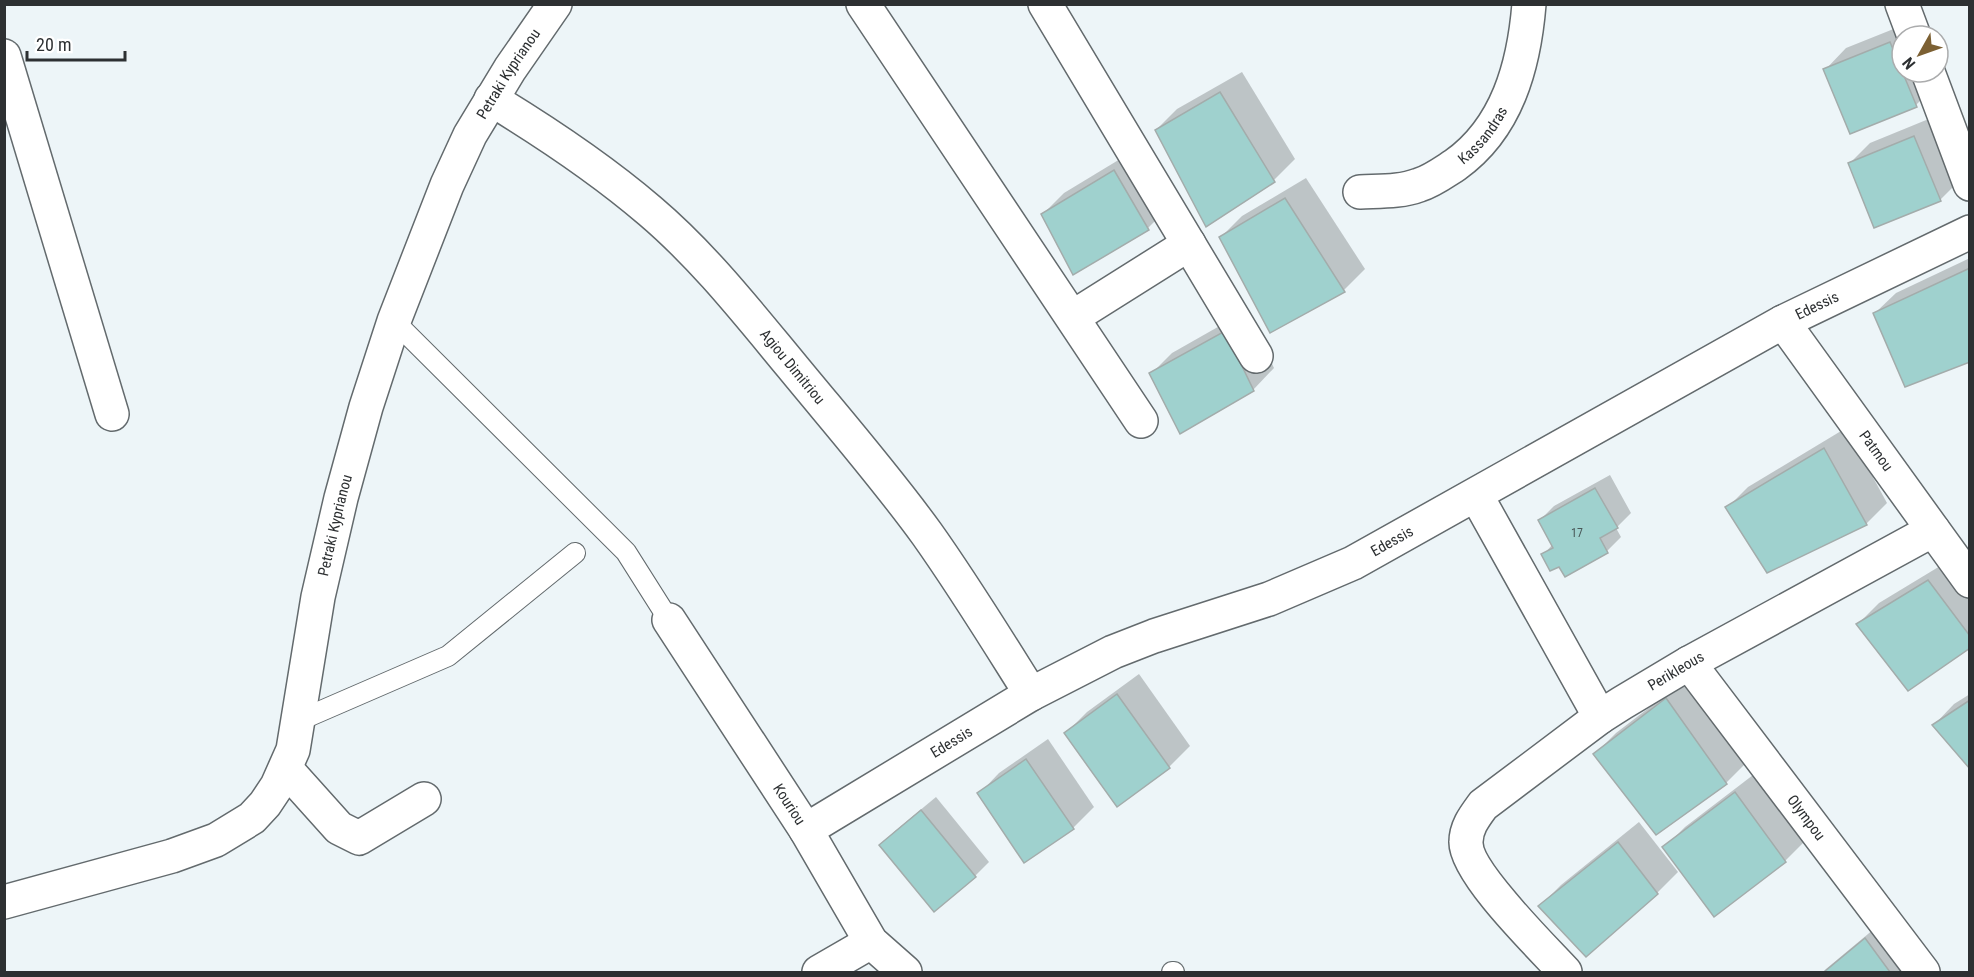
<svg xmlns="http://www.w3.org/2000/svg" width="1974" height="977" font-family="'Roboto Condensed',sans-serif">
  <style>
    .shadow { fill: #0003 }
    .building { fill: #9fd1ce; stroke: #a3acab; stroke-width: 1.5 }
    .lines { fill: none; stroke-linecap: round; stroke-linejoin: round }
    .lane-casing { stroke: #636a6d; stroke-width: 22 }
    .street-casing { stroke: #636a6d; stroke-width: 36 }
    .secondary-casing { stroke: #636a6d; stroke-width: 36 }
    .lane { stroke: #fff; stroke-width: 20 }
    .street { stroke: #fff; stroke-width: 33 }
    .secondary { stroke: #fff; stroke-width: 33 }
    .labels { text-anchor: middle; stroke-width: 4.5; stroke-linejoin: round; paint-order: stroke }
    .number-label { font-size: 12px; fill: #4a5859 }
    .street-label { font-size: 15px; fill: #2d3032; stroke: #fff }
  </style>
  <rect width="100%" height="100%" fill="#edf5f8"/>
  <g class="shadow">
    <polygon points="1911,22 1902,36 1902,72 1932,72 1937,84 1916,105 1825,70 1846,48"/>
    <polygon points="1242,72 1295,159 1274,180 1156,130 1177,109"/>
    <polygon points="1936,116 1961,179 1940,200 1875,226 1849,164 1870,143"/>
    <polygon points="1135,150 1169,207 1148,228 1043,214 1064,193"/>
    <polygon points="1306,178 1365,269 1344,290 1221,237 1242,216"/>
    <polygon points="1970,258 1970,360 1874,314 1896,293"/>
    <polygon points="1246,311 1274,368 1253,390 1151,374 1172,353"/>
    <polygon points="1846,428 1887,503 1866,524 1727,508 1748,487"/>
    <polygon points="1610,475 1631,513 1616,528 1621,537 1607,551 1560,565 1543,555 1553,544 1540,520 1554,506"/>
    <polygon points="1950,560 1970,587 1970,646 1858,624 1879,603"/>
    <polygon points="1139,674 1190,746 1169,767 1066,733 1087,712"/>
    <polygon points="1688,678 1747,762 1726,783 1595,754 1616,733"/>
    <polygon points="1970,694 1970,767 1934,725 1954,704"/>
    <polygon points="1048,739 1094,807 1073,828 1025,861 979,794 999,773"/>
    <polygon points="1757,772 1806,840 1785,861 1714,914 1664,848 1685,827"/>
    <polygon points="936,797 989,862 975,876 881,845 895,831"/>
    <polygon points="1639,822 1678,872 1657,893 1540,906 1561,885"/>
    <polygon points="1886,919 1926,972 1823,972 1826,969"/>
  </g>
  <g class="building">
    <polygon points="1890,42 1917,107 1850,134 1823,69"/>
    <polygon points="1220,92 1275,182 1206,227 1155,130"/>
    <polygon points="1914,136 1941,201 1874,228 1848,163"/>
    <polygon points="1114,170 1149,230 1073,275 1041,214"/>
    <polygon points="1285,198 1345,292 1270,333 1219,237"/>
    <polygon points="1970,268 1970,362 1905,387 1873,313"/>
    <polygon points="1225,331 1254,391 1180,434 1149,373"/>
    <polygon points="1824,448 1867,525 1767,573 1725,507"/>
    <polygon points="1595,488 1618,528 1600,538 1608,553 1565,577 1559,567 1550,571 1541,554 1553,548 1538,520"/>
    <polygon points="1928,580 1970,636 1970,648 1908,691 1856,624"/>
    <polygon points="1117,694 1170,768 1117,807 1064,733"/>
    <polygon points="1666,698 1727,784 1656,835 1593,754"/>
    <polygon points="1970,700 1970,769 1932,725"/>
    <polygon points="1026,759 1074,829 1024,863 977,793"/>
    <polygon points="1735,792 1786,862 1714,917 1662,847"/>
    <polygon points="921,810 976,877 934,912 879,845"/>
    <polygon points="1618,842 1658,894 1586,957 1538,906"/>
    <polygon points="1865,938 1890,972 1824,972"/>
  </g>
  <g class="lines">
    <g class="lane-casing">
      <g id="lane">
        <polyline points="394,321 626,552 669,620"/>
        <polyline points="298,721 448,656 575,553"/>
        <polyline points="1172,972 1174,972"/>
      </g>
    </g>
    <g class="street-casing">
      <g id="street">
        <polyline points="863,4 1141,421"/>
        <polyline points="1045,4 1256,356"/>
        <polyline points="1902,4 1914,36"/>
        <polyline points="4,56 112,414"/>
        <polyline points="1928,72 1970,184"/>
        <path id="s1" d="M491,99C547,133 601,169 650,211C703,256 747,312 791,365C837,421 885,476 927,534C964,586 997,640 1031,694"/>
        <path id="s2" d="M1360,192C1380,191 1401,192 1419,185C1432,181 1444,172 1455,165C1507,128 1524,66 1529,4"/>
        <polyline points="1073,317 1189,244"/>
        <path id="s3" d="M1783,322L1970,581"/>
        <polyline points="1476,495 1600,717"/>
        <path id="s4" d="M669,620L806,830L871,942L905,972"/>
        <path id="s5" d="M1689,663L1923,972"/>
        <polyline points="286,769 339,828 359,838 424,799"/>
        <path id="s6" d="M806,830L1031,694L1113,652L1154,636L1269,599L1353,563L1783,322L1970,232"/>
        <polyline points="819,972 871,942"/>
        <path id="s7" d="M1565,972C1542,947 1465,872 1466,842C1466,827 1475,816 1483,805L1600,717L1622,703L1689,663L1933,530"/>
      </g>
    </g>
    <g class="secondary-casing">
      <g id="secondary">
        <path id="s8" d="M4,902L172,856L216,840L252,818L265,804L277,786L293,750L318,597L341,498L366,407L394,321L447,185L470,135L510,69L555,4"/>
      </g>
    </g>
    <use href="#lane" class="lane"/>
    <use href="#street" class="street"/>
    <use href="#secondary" class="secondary"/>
  </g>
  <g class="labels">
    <g class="number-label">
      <text x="1577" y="537">17</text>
    </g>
    <g class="street-label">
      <text dy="5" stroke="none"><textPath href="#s8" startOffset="1058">Petraki Kyprianou</textPath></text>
      <text dy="5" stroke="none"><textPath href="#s2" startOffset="142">Kassandras</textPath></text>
      <text dy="5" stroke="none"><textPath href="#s6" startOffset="1142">Edessis</textPath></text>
      <text dy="5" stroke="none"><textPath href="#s1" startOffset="406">Agiou Dimitriou</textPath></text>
      <text dy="5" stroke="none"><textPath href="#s3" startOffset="159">Patmou</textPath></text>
      <text dy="5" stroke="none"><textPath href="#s8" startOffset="572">Petraki Kyprianou</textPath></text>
      <text dy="5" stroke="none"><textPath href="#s6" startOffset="656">Edessis</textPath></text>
      <text dy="5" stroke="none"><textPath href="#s7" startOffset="442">Perikleous</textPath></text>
      <text dy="5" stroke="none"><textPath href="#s6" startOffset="170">Edessis</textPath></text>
      <text dy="5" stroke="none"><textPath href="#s4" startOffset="220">Kouriou</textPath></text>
      <text dy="5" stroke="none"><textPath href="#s5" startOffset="194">Olympou</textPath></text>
    </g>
  </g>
  <rect width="1974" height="977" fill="none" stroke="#2d3032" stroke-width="12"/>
  <g transform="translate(1920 54) rotate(230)"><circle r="28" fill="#ffffff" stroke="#abacad" stroke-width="1.5"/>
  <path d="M0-4.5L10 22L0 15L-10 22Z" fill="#7c6033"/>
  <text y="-9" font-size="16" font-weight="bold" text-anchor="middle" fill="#2d3032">N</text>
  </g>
  <path d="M27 51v9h98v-9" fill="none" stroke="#2d3032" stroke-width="3"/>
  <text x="36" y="51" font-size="18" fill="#2d3032" stroke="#ffffff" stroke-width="4.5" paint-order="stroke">20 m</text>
</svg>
